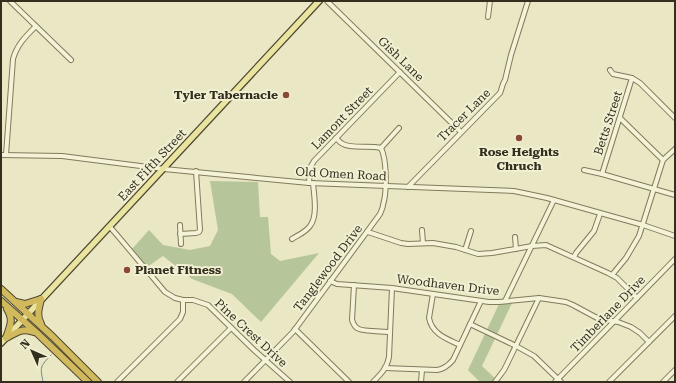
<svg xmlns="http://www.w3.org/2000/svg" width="676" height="383" font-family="'Roboto Serif',serif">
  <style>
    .green { fill: #b6c69a }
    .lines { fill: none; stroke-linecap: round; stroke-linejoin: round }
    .stream { stroke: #6e8a8a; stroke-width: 1 }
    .minor-casing { stroke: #827a5d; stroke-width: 6 }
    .major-casing { stroke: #504730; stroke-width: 8 }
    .highway-casing { stroke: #504730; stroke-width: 8 }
    .minor { stroke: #f5f3d7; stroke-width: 4 }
    .major { stroke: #e9e4a0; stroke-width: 5.5 }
    .highway { stroke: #d0ba5d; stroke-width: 6 }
    .poi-dot { fill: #8b4833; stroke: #f2f0d3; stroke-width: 1.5 }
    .labels { text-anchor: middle; stroke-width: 4; stroke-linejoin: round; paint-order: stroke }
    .street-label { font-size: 12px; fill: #342e1f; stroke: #f2f0d3 }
    .poi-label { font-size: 12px; font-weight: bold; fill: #342e1f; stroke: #f2f0d3; text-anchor: end }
  </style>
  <rect width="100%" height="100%" fill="#e9e7c4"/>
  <g class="green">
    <polygon points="210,181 258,182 260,217 268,217 271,254 280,261 319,253 261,322 232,294 192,279 163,256 147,267 132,249 149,230 163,245 190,250 210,246 218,230"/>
    <polygon points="512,303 482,366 499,382 480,382 468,370 499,304"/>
  </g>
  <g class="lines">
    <path class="stream" d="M43,382C40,366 40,367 51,355"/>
    <g class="minor-casing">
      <g id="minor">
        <polyline points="10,1 71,60"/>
        <polyline points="327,1 461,132"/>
        <polyline points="488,17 490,1"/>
        <polyline points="610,70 613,74 632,78 640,83 675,118"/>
        <polyline points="620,118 663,160"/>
        <path d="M336,138C338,140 340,143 343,144C351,149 371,145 381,148"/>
        <polyline points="381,148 399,128"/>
        <polyline points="1,155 62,156 164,169 309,183 514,191 547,198 643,225 675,236"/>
        <path d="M6,155L13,59C17,45 25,37 35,27"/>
        <polyline points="584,170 602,174 675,195"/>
        <polyline points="602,174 632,78"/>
        <polyline points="309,183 310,168 314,161 400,72"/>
        <path d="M408,187L500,93C502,89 502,84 505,80L511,55L528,1"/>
        <polyline points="180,225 181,244"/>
        <polyline points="110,227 117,235 165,292 175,298 183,300 193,300 208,305 254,350 290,382"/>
        <polyline points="422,230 423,243"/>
        <polyline points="368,232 401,243 408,244 433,243 456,247 478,254 492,253 532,246 546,245 608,273 617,278 637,298"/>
        <polyline points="180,234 196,233 199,232 200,230 196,171"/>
        <polyline points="515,237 516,249"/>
        <path d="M292,239C298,235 306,232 310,226C318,216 314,195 313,183"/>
        <polyline points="465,250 471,231"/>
        <polyline points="574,257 576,253 594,231 600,214"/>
        <polyline points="612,275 626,258 639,236 663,160 675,149"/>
        <polyline points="330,281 337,284 392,288 489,302 499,302 539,298 566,302 573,305 599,319 618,322 631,327 640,333 649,342"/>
        <path d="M354,285L352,320C353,323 354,326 357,328C362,332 383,331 390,332"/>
        <path d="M433,294L429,318C432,334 447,339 460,345"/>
        <polyline points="505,301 554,200"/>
        <polyline points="470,324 516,346 534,356 561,382"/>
        <polyline points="295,329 349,382"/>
        <path d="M385,368L437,370C444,369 448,366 453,360L481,301"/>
        <polyline points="117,382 180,319 183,312 183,300"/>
        <polyline points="177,382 231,328"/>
        <path d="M244,382L293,332L380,214C381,211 383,208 383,205C387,192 387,160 381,148"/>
        <path d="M373,382C381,374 387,368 389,357L392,288"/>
        <polyline points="421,382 422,370"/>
        <polyline points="495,382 504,370 508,362 539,298"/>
        <polyline points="555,382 675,259"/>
        <polyline points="609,382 675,316"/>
        <polyline points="663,382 675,370"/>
      </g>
    </g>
    <g class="major-casing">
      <polyline id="major" points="1,343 319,1"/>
    </g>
    <g class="highway-casing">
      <g id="highway">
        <polyline points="1,289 53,337 98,382"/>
        <polyline points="1,301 37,333 88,382"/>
        <polyline points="16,302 25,304 41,299"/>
        <path d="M41,324C36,315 39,308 41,299"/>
        <path d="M6,338C10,326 14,320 7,309"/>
        <path d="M6,338C16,333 22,327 34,332"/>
      </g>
    </g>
    <use href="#minor" class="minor"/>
    <use href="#major" class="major"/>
    <use href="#highway" class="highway"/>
  </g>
  <g class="poi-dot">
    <circle cx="286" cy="95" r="4"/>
    <circle cx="519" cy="138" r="4"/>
    <circle cx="127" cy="270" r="4"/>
  </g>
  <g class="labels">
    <g class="street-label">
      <text transform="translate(401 59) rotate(44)" y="4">Gish Lane</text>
      <text transform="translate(464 115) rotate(-45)" y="4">Tracer Lane</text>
      <text transform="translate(342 118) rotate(-46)" y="4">Lamont Street</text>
      <text transform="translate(608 123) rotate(-72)" y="4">Betts Street</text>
      <text transform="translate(152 165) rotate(-47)" y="4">East Fifth Street</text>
      <text transform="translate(341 174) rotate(3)" y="4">Old Omen Road</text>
      <text transform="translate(328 268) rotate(-53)" y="4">Tanglewood Drive</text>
      <text transform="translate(448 285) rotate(7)" y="4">Woodhaven Drive</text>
      <text transform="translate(608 314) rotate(-46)" y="4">Timberlane Drive</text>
      <text transform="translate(251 333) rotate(43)" y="4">Pine Crest Drive</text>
    </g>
    <g class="poi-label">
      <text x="278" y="99">Tyler Tabernacle</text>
      <text x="519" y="156" text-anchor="middle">Rose Heights<tspan x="519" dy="14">Chruch</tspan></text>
      <text x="135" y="274" text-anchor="start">Planet Fitness</text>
    </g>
  </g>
  <rect width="676" height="383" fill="none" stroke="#342e1f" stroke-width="4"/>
  <g transform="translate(32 351) rotate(315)" stroke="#f2f0d3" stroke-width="3" paint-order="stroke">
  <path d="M0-3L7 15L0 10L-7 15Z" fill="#342e1f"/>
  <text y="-6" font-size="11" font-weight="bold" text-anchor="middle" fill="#342e1f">N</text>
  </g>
</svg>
